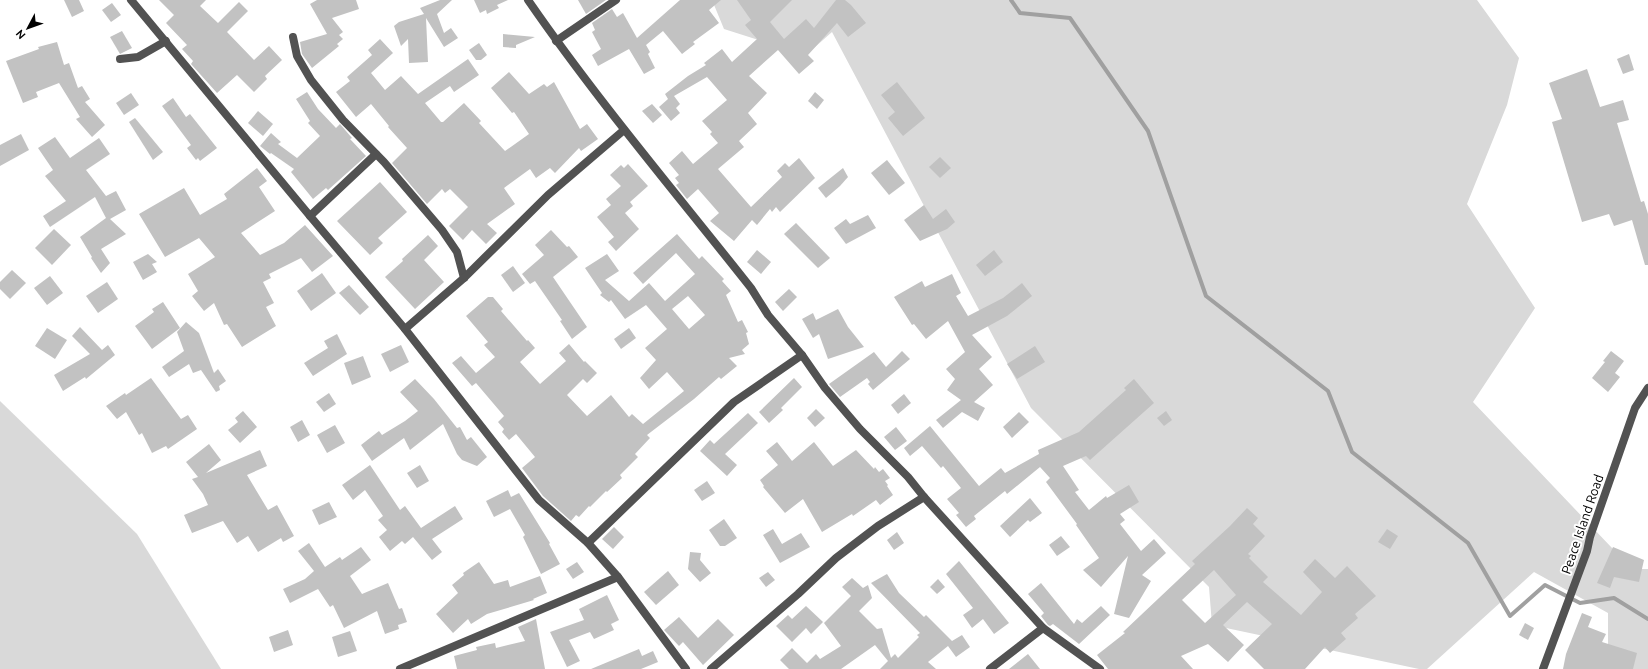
<svg xmlns="http://www.w3.org/2000/svg" width="1648" height="669" font-family="Ubuntu,sans-serif">
  <style>
    .green { fill: #d9d9d9 }
    .lines { fill: none; stroke-linecap: round; stroke-linejoin: round }
    .stream { stroke: #a0a0a0; stroke-width: 4 }
    .building { fill: #c2c2c2; fill-rule: evenodd }
    .minor { stroke: #525252; stroke-width: 8 }
    .labels { text-anchor: middle; stroke-width: 4; stroke-linejoin: round; paint-order: stroke }
    .street-label { font-size: 13px; fill: #000; stroke: #fff }
  </style>
  <rect width="100%" height="100%" fill="#fff"/>
  <g class="green">
    <polygon points="712,0 1477,0 1519,58 1507,105 1467,204 1535,308 1473,402 1632,569 1648,569 1648,669 1608,669 1608,613 1534,572 1427,669 1419,669 1212,625 1209,587 1031,408 832,32 806,55 724,29"/>
    <polygon points="0,401 137,534 221,669 0,669"/>
  </g>
  <g class="lines">
    <polyline class="stream" points="1011,0 1020,13 1070,18 1148,131 1206,296 1328,391 1352,452 1468,543 1510,616 1545,585 1580,603 1614,598 1648,619"/>
  </g>
  <g class="building">
    <polygon points="64,0 79,0 84,11 72,17"/>
    <polygon points="159,0 206,0 200,6 218,23 239,2 248,11 227,32 254,60 269,46 282,60 265,76 267,79 254,92 237,75 217,93 191,64 193,61 182,49 187,45 166,23 174,15"/>
    <polygon points="317,0 356,0 359,9 332,18 343,32 339,35 343,39 337,44 339,46 312,68 302,54 300,42 327,34 310,4"/>
    <polygon points="440,0 452,0 437,14 444,33 451,28 458,38 444,47 426,18 428,62 409,63 408,39 401,46 394,26 399,22 424,14 420,8"/>
    <polygon points="474,0 508,0 497,5 499,8 487,14 486,10 480,13"/>
    <polygon points="578,0 606,0 586,14"/>
    <polygon points="680,0 721,0 709,10 719,23 693,42 695,44 682,54 663,31 646,45 650,52 648,54 655,68 644,74 629,49 598,66 592,55 601,49 592,32 595,30 592,23 612,9 617,17 623,13 637,38"/>
    <polygon points="737,0 792,0 770,22 784,39 806,19 814,28 836,0 845,0 851,5 866,23 848,37 837,23 808,55 814,61 799,74 778,50 749,76 767,93 748,113 757,124 739,141 744,147 718,169 751,207 782,177 777,171 785,163 789,167 799,158 815,178 780,212 776,207 772,212 770,209 757,225 752,220 734,241 710,221 719,213 698,189 687,199 676,185 679,183 675,178 679,175 669,163 682,151 693,164 718,143 710,134 712,132 702,121 727,100 707,77 674,96 680,104 676,108 680,113 671,121 659,107 668,99 665,94 688,76 706,65 704,63 722,49 732,62 757,39 745,25 751,20"/>
    <polygon points="112,3 121,15 111,22 102,10"/>
    <polygon points="122,31 132,48 120,54 110,37"/>
    <polygon points="503,34 535,37 516,45 516,48 503,47"/>
    <polygon points="380,39 393,53 371,73 385,90 401,76 418,94 468,59 479,75 454,92 450,86 425,103 441,122 443,122 464,103 481,121 479,123 505,151 529,134 514,112 512,113 491,88 509,72 529,94 544,84 547,87 554,82 580,129 587,124 598,139 581,151 579,148 555,173 550,168 536,178 530,169 504,188 515,204 487,224 497,233 486,244 472,230 463,240 449,226 468,207 450,189 445,193 442,189 427,204 392,163 407,148 388,127 389,126 371,104 356,117 336,92 350,81 347,77 372,55 368,50"/>
    <polygon points="57,42 64,65 69,63 78,88 82,86 90,99 85,102 105,125 92,137 76,119 80,117 59,83 36,92 38,97 23,103 6,61 39,49 38,47"/>
    <polygon points="479,43 487,55 481,60 476,60 469,50"/>
    <polygon points="1629,54 1634,70 1623,74 1617,59"/>
    <polygon points="1587,69 1600,107 1623,100 1629,120 1617,123 1641,202 1644,201 1648,214 1648,265 1645,265 1632,220 1614,226 1609,214 1582,222 1552,122 1562,119 1549,83"/>
    <polygon points="897,82 925,118 903,136 888,118 895,112 881,95"/>
    <polygon points="307,92 318,109 336,128 340,124 352,138 350,139 366,156 328,190 326,188 313,199 291,172 294,169 271,153 270,154 260,146 271,133 281,142 278,144 297,158 320,136 308,123 310,121 296,99"/>
    <polygon points="815,92 824,100 817,109 808,101"/>
    <polygon points="131,93 139,105 124,115 116,103"/>
    <polygon points="173,98 186,117 190,114 217,148 200,161 198,158 196,160 187,148 191,145 162,106"/>
    <polygon points="652,104 662,115 653,123 642,111"/>
    <polygon points="258,111 273,124 263,136 248,123"/>
    <polygon points="135,118 163,152 153,160 129,122"/>
    <polygon points="21,134 29,150 0,166 0,145"/>
    <polygon points="55,137 70,158 99,138 110,154 86,170 106,196 116,191 126,210 110,219 126,234 101,249 110,263 101,273 91,258 92,257 80,237 106,218 95,197 50,227 43,216 66,201 45,176 53,170 38,148"/>
    <polygon points="940,157 951,168 940,178 929,167"/>
    <polygon points="887,160 905,183 889,195 871,173"/>
    <polygon points="628,164 648,186 630,202 633,206 625,213 639,229 616,251 608,242 614,237 597,217 611,205 606,199 621,186 610,175 621,165 624,168"/>
    <polygon points="257,168 267,181 259,187 275,211 241,233 260,255 284,243 305,225 333,256 312,272 301,258 269,274 271,278 263,282 274,303 266,307 276,326 242,347 227,324 224,325 214,303 204,311 192,296 198,291 188,274 215,257 199,238 165,257 139,214 184,188 200,215 227,199 224,194"/>
    <polygon points="843,168 848,177 840,186 826,198 818,188"/>
    <polygon points="380,182 407,212 378,238 383,243 370,255 337,221"/>
    <polygon points="924,205 933,219 946,209 955,222 947,229 920,241 904,220"/>
    <polygon points="868,215 876,228 846,244 834,228 846,219 850,224"/>
    <polygon points="796,223 830,258 818,268 784,234"/>
    <polygon points="54,229 71,245 52,265 35,248"/>
    <polygon points="551,230 567,247 569,246 578,257 553,277 587,327 572,339 560,321 562,320 535,281 530,284 522,274 544,255 535,245"/>
    <path d="M677,234L699,259L702,256L724,279L722,281L731,291L726,295L738,322L742,320L748,332L746,333L749,344L742,350L745,354L729,358L737,366L721,379L719,377L694,399L647,435L650,438L635,454L638,457L620,475L622,478L607,492L606,491L590,507L589,506L579,517L576,515L571,521L543,496L522,468L535,457L516,434L509,440L502,432L504,429L498,422L504,416L476,383L472,386L452,363L461,356L476,373L495,357L484,345L488,342L466,316L488,297H493L503,309L501,311L527,341L528,340L535,348L520,362L540,384L566,361L559,353L569,344L584,362L585,361L597,373L587,383L583,379L567,395L587,416L611,395L629,417L632,414L643,424L684,391L667,372L649,389L640,378L656,360L645,348L667,329L646,305L625,319L611,300L609,302L600,295L602,293L585,268L607,254L619,271L605,280L629,301L649,283L665,301L695,274L676,253L643,284L633,273ZM688,296L705,315L689,329L672,309Z"/>
    <polygon points="428,235 438,246 424,260 444,282 415,309 385,277 403,261 402,259"/>
    <polygon points="757,250 771,262 761,274 747,262"/>
    <polygon points="994,250 1003,262 985,276 976,265"/>
    <polygon points="148,254 157,262 152,264 157,272 143,280 133,262"/>
    <polygon points="513,266 525,283 513,292 501,275"/>
    <polygon points="12,270 26,283 10,299 0,289 0,282"/>
    <polygon points="322,273 336,293 311,311 297,291"/>
    <polygon points="952,274 961,293 956,296 968,316 1003,298 1022,283 1032,296 1007,316 972,335 992,357 979,369 993,385 974,402 985,408 978,421 962,412 943,428 936,420 961,400 947,390 955,379 946,369 965,352 948,321 926,339 914,324 912,325 894,297 922,281 925,287"/>
    <polygon points="50,276 63,293 47,305 34,288"/>
    <polygon points="107,282 118,299 98,313 86,296"/>
    <polygon points="349,285 369,307 360,315 339,293"/>
    <polygon points="789,289 797,297 783,311 775,302"/>
    <polygon points="163,302 180,328 152,349 135,326 154,312 152,309"/>
    <polygon points="838,309 848,327 864,347 828,359 819,334 813,338 802,319 813,313 816,320"/>
    <polygon points="186,322 199,333 214,373 218,369 226,381 219,386 220,390 216,392 201,370 193,373 189,364 169,377 162,367 184,351 177,332"/>
    <polygon points="80,327 102,350 108,345 115,355 86,379 85,377 63,391 54,375 90,354 72,336"/>
    <polygon points="47,328 67,340 55,359 35,346"/>
    <polygon points="629,328 636,338 621,349 614,339"/>
    <polygon points="337,334 347,354 313,376 304,363 328,348 324,341"/>
    <polygon points="401,345 409,362 390,372 381,354"/>
    <polygon points="1035,346 1045,362 1017,379 1007,364"/>
    <polygon points="902,351 910,359 873,390 868,384 870,382 867,378 840,397 829,384 874,352 886,367"/>
    <polygon points="1611,351 1624,361 1615,373 1620,377 1608,392 1592,378 1605,362 1603,361"/>
    <polygon points="363,356 371,377 352,385 344,363"/>
    <polygon points="151,378 181,419 188,415 197,429 168,449 166,446 152,453 142,433 139,435 126,412 117,419 106,406 125,393 126,395"/>
    <polygon points="794,378 802,387 781,408 783,410 769,423 759,412"/>
    <polygon points="415,379 434,399 457,428 460,427 467,440 471,437 487,457 477,466 462,460 457,454 443,424 410,450 404,438 372,461 361,445 379,431 382,435 405,421 418,411 400,392"/>
    <polygon points="1134,379 1154,403 1090,460 1086,456 1063,466 1079,490 1075,492 1089,510 1106,496 1107,498 1129,485 1139,502 1120,514 1125,520 1120,524 1141,551 1154,539 1166,553 1142,575 1151,581 1129,618 1114,614 1128,556 1101,587 1083,570 1099,558 1076,525 1077,524 1046,482 1050,478 1040,467 1007,494 1005,491 1000,495 974,516 976,519 966,527 956,515 959,513 947,499 961,488 943,466 941,468 922,446 910,456 904,448 930,426 979,486 1001,468 1005,473 1039,454 1038,450 1079,432 1126,390 1124,388"/>
    <polygon points="329,393 336,404 324,412 316,402"/>
    <polygon points="904,394 911,403 898,414 891,405"/>
    <polygon points="816,409 825,418 815,427 807,418"/>
    <polygon points="243,411 257,427 240,443 228,430 238,422 235,418"/>
    <polygon points="1166,411 1172,420 1164,426 1157,418"/>
    <polygon points="1019,412 1029,422 1012,438 1003,427"/>
    <polygon points="748,413 758,423 725,454 737,465 727,476 700,451 710,440 714,444"/>
    <polygon points="302,420 310,435 298,442 290,427"/>
    <polygon points="335,425 345,443 327,453 317,435"/>
    <polygon points="896,427 907,441 895,450 884,437"/>
    <polygon points="777,442 792,461 814,442 833,466 856,450 874,469 875,467 879,472 883,469 890,478 885,481 888,485 887,486 893,495 880,505 876,500 853,516 852,514 822,532 803,499 785,513 763,487 764,486 760,480 778,465 766,451"/>
    <polygon points="209,444 221,460 206,473 260,450 267,466 247,475 268,510 277,505 294,536 283,542 281,538 258,552 248,536 237,543 223,521 192,533 184,515 208,505 203,494 192,479 198,477 186,462"/>
    <polygon points="370,465 400,510 405,506 421,528 455,506 463,519 432,539 442,552 432,560 413,537 405,544 402,541 390,551 379,537 387,530 378,520 383,516 365,490 353,500 342,485"/>
    <polygon points="420,465 429,481 417,488 407,473"/>
    <polygon points="707,481 715,493 702,501 694,490"/>
    <polygon points="508,490 511,497 519,493 550,543 549,544 560,564 541,574 523,537 525,535 510,509 494,517 486,501"/>
    <polygon points="1030,498 1042,513 1030,522 1028,520 1010,537 1000,526"/>
    <polygon points="329,502 337,517 319,525 312,510"/>
    <path d="M1247,508L1258,518L1253,524L1265,536L1248,554L1251,556L1249,558L1268,577L1263,582L1301,615L1322,592L1303,572L1315,559L1335,578L1347,566L1376,596L1355,614L1358,618L1341,633L1346,639L1330,653L1325,647L1305,669H1264L1245,650L1272,624L1247,602L1223,625L1244,645L1228,662L1208,644L1181,656L1193,669H1108L1097,655L1125,633L1123,632L1195,564L1192,561L1230,526ZM1214,570L1236,595L1205,623L1182,600Z"/>
    <polygon points="724,519 737,538 725,546 720,546 709,530"/>
    <polygon points="614,527 624,537 613,549 602,539"/>
    <polygon points="773,529 782,544 801,533 810,547 780,563 763,535"/>
    <polygon points="1387,529 1398,536 1390,549 1378,542"/>
    <polygon points="897,532 904,543 894,550 887,540"/>
    <polygon points="1061,536 1070,547 1057,556 1049,545"/>
    <polygon points="309,543 325,567 340,557 342,560 361,547 371,560 350,576 362,594 388,583 399,609 402,608 407,622 398,625 399,629 385,634 377,611 344,628 333,605 330,607 318,589 290,603 283,589 305,579 314,571 298,551"/>
    <polygon points="1613,547 1644,560 1639,582 1614,577 1610,588 1597,583"/>
    <polygon points="690,552 701,553 700,560 711,573 700,582 688,569"/>
    <polygon points="959,561 1009,623 994,634 983,619 972,628 963,615 973,608 946,574"/>
    <polygon points="479,562 494,584 508,580 510,587 540,576 547,593 533,599 534,600 487,614 471,624 468,619 453,633 436,614 458,593 452,585 464,575 463,573"/>
    <polygon points="577,562 584,572 573,579 566,569"/>
    <polygon points="668,571 679,585 656,605 644,592"/>
    <polygon points="768,572 775,580 766,587 759,578"/>
    <polygon points="887,574 899,593 924,617 926,615 952,641 962,635 970,647 956,657 948,646 928,662 936,669 880,669 888,661 875,645 841,669 789,669 780,660 792,648 807,663 816,654 820,659 841,646 824,623 851,596 842,587 852,578 863,588 868,585 872,598 859,611 877,629 882,628 891,658 895,654 898,658 919,637 917,635 920,633 871,583"/>
    <polygon points="938,579 945,587 937,594 930,587"/>
    <polygon points="1041,583 1074,624 1077,619 1082,623 1101,606 1110,615 1079,644 1053,624 1050,626 1048,625 1041,616 1044,613 1028,594"/>
    <polygon points="607,595 619,620 611,624 614,630 594,639 590,632 569,640 580,661 567,667 550,632 584,620 579,609"/>
    <polygon points="806,606 823,622 811,634 806,628 792,642 776,626 788,615 792,619"/>
    <polygon points="1582,613 1592,617 1588,627 1606,634 1602,642 1637,653 1633,669 1563,669 1566,654"/>
    <polygon points="679,617 698,638 718,619 734,635 703,665 683,642 679,646 664,630"/>
    <polygon points="536,619 545,669 457,669 454,656 477,650 476,647 495,643 496,648 525,641 518,627"/>
    <polygon points="1525,623 1534,628 1528,640 1519,635"/>
    <polygon points="288,630 293,645 274,652 269,637"/>
    <polygon points="350,631 357,651 338,657 332,637"/>
    <polygon points="639,649 642,656 653,651 658,662 641,669 591,669"/>
    <polygon points="1028,654 1040,669 1009,669"/>
  </g>
  <g class="lines">
    <g class="minor">
      <polyline points="131,0 310,216 405,329 539,500 588,543 618,577 686,669"/>
      <path d="M528,0C597,100 676,193 751,288L768,315L802,355L825,388L860,429L908,477L924,497L1043,628L1100,669"/>
      <polyline points="293,37 297,56 311,80 343,120 384,162 442,230 457,252 464,278"/>
      <polyline points="556,41 616,0"/>
      <polyline points="120,59 138,57 166,41"/>
      <polyline points="310,216 376,154"/>
      <polyline points="405,329 464,278 548,195 624,130"/>
      <polyline points="588,543 734,402 802,355"/>
      <polyline points="400,669 618,577"/>
      <polyline points="711,669 798,594 836,558 878,526 924,497"/>
      <polyline points="990,669 1043,628"/>
      <polyline points="1543,669 1587,551 1590,537 1635,408 1648,388"/>
    </g>
  </g>
  <g class="labels">
    <g class="street-label">
      <text transform="translate(1582 524) rotate(-71)" y="5">Peace Island Road</text>
    </g>
  </g>
  <g transform="translate(28 28) rotate(229)" stroke="#ffffff" stroke-width="3" paint-order="stroke">
  <path d="M0-3L7 15L0 10L-7 15Z" fill="#000000"/>
  <text y="-6" font-size="11" font-weight="bold" text-anchor="middle" fill="#000000">N</text>
  </g>
</svg>
